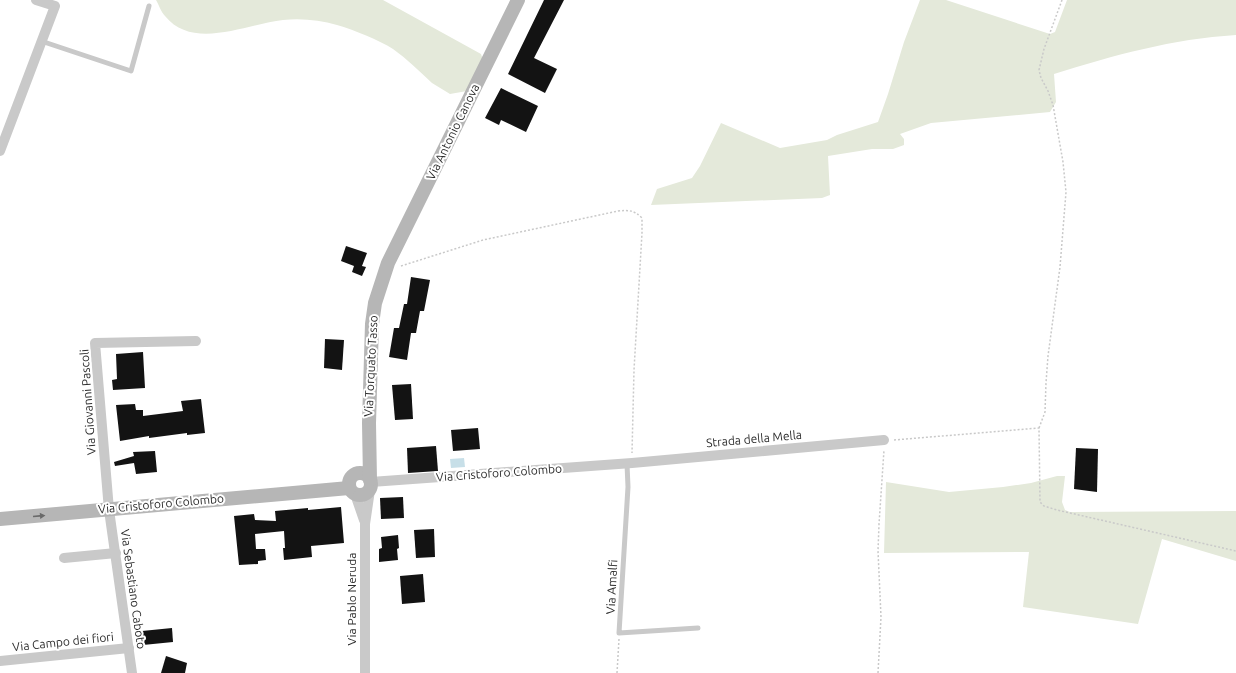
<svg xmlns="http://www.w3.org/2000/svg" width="1236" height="673" font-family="Ubuntu,sans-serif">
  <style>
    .green { fill: #e4e9da }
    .water { fill: #c7dfe8 }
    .building { fill: #131313 }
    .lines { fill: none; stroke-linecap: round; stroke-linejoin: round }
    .path { stroke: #c9c9c9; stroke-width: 1.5; stroke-dasharray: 2 2; stroke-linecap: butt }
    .lane { stroke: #c9c9c9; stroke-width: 5 }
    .street { stroke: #c9c9c9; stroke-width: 10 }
    .secondary { stroke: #b6b6b6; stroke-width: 14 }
    .oneway { fill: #6a6a6a }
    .labels { text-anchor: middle; stroke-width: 4; stroke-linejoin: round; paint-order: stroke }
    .street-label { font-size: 12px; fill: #2c2c2c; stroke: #fff }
  </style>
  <rect width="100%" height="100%" fill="#fff"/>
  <g class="green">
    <path d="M156,0H383L481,54L483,60L467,91L450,94C444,90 438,87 432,83C419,71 407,59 393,49C379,40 354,30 337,25C320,20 301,18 283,20C247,24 193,51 165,16C161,12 159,5 156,0Z"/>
    <path d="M920,0H946L1050,34L1055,32L1067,0H1236V35C1172,39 1115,55 1054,74L1056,102L1050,112L931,123L900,134L904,139V145L893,149H872L828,156L830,195L822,198L651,205L657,189L692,178L700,166L721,123L780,148L827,140L837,135L878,122L888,94L904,42Z"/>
    <polygon points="1057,476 1065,476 1062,502 1065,510 1070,512 1236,511 1236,561 1162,539 1138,624 1023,607 1029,552 884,553 886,482 949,492 1003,487 1031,483"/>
  </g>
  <polygon class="water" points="464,458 465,467 451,468 450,459"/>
  <g class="building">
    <polygon points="544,0 564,0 534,58 557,69 545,93 508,74"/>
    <polygon points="501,88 538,106 526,132 501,120 499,125 485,118"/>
    <polygon points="346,246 367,253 362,266 366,267 362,276 352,272 354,266 341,261"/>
    <polygon points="411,277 430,280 424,311 420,311 416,333 411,333 407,360 389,357 394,328 399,328 404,304 407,304"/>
    <polygon points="325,339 344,340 342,370 324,368"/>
    <polygon points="143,352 145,388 113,390 112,380 117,379 116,354"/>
    <polygon points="411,384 413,419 395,420 392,385"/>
    <polygon points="201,399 205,433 187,435 187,433 149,438 149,436 120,441 116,405 135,404 136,410 143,410 143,416 183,411 181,401"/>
    <polygon points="478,428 480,449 453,451 451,430"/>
    <polygon points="436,446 438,471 408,473 407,448"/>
    <polygon points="1076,448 1098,449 1097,492 1074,489"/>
    <polygon points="155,451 157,472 136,474 134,463 115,466 114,462 134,456 133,452"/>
    <polygon points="403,497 404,518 381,519 380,498"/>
    <polygon points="341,507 344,543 311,546 312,557 284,560 283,548 285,548 284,531 255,534 256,549 265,549 266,560 258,561 258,564 239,565 234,516 254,514 255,520 276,521 275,511 308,508 308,510"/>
    <polygon points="434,529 435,557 416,558 414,530"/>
    <polygon points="398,535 399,548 397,549 398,560 379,562 379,549 382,548 381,537"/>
    <polygon points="423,574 425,602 402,604 400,576"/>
    <polygon points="172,628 173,642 143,645 142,631"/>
    <polygon points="166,656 187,663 185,673 161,673"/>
  </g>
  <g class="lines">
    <g class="path">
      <path d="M401,266L483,240L618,211C629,210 634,210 642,218V233L634,370L632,453"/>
      <polyline points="1039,428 1045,412 1046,383 1048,356 1060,267 1066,192 1063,162 1053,105 1048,91 1041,78 1039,70 1044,49 1062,0"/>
      <polyline points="894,440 1039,428 1040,502 1044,506 1057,510 1236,551"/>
      <polyline points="617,673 619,639"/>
      <polyline points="878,673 881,617 878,551 879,524 884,450"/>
    </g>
    <g class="lane">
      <polyline points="41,41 131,71 149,6"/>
      <polyline points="627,464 628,487 619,633 698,628"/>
    </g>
    <g class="street">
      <polyline points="0,151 55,6 36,0"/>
      <polyline points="371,482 632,463 884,440"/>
      <polyline points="355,494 364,520"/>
      <polyline points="64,558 116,553"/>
      <polyline points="0,661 129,648"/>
      <polyline points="132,673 109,510 95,343 196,341"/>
      <polyline points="365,673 365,524 370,490"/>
    </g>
    <g class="secondary">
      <circle cx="360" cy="484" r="11"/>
      <polyline points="370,480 369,423 372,324 375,303 388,263 518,0"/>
      <polyline points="0,519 349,488"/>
    </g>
  </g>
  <defs><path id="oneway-solid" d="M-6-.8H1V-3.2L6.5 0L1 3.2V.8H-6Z"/></defs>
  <use class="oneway" href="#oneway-solid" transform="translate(39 516) rotate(-5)"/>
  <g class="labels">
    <g class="street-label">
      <text transform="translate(453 132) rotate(-64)" y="4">Via Antonio Canova</text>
      <text transform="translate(371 366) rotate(-87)" y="4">Via Torquato Tasso</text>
      <text transform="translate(88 402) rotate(-94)" y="4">Via Giovanni Pascoli</text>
      <text transform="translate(754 439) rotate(-5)" y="4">Strada della Mella</text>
      <text transform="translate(499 473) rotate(-4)" y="4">Via Cristoforo Colombo</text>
      <text transform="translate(161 504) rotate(-5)" y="4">Via Cristoforo Colombo</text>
      <text transform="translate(612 587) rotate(-87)" y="4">Via Amalfi</text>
      <text transform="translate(133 589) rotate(82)" y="4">Via Sebastiano Caboto</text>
      <text transform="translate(352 599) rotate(-90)" y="4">Via Pablo Neruda</text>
      <text transform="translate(63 642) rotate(-6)" y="4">Via Campo dei fiori</text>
    </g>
  </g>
</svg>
